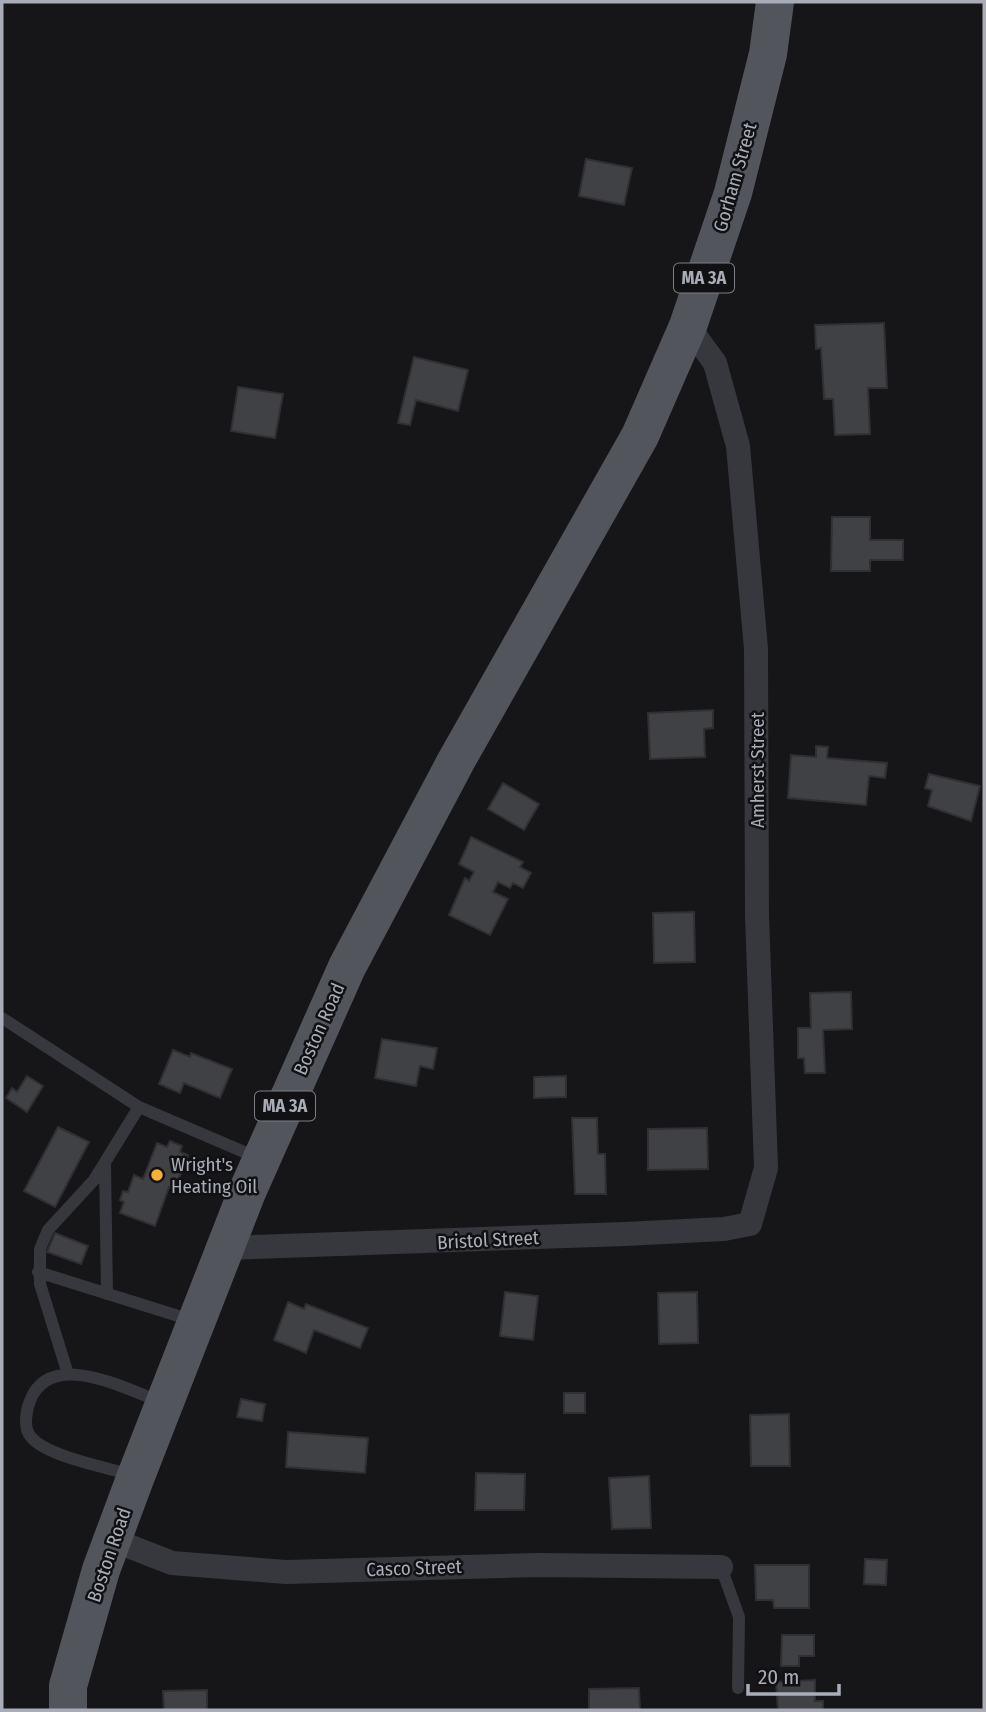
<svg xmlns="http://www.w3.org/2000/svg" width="986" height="1712" font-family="'Fira Sans Condensed',sans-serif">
<rect width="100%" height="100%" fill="#161618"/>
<path fill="#404145" stroke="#303034" stroke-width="2" d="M586,159l46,9 -8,37 -45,-9z
M884,323l3,65h-19l2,46 -35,1 -2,-36h-9l-3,-51 -5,1 -1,-24z
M414,357l54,13 -10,41 -42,-11 -6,25 -12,-2z
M238,387l45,7 -8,44 -44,-7z
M832,517h38v23h33v20h-33v11h-39z
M713,710v18l-9,1 1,28 -55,2 -2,-46z
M816,746l12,1 -1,11 60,5 -2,15 -16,-2 -3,29 -78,-7 3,-43 25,2z
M929,774l51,12 -9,35 -43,-15 4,-16 -7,-2z
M503,783l36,21 -15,26 -36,-21z
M471,837l52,25 -3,5 11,6 -8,15 -10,-5 -3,5 -12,-6 -5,10 15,7 -18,36 -41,-20 16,-37 4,3 5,-9 -15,-8z
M694,912l1,50 -41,1 -1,-50z
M851,992l1,37 -29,1 2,43h-20l-1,-15h-6v-30h13l-1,-35z
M382,1039l55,9 -4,21 -13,-3 -4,20 -41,-8z
M173,1050l17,7 1,-4 41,16 -12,29 -36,-15 -4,10 -21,-9z
M27,1076l16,10 -16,26 -21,-14 6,-10 5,4z
M566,1076v21l-32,1v-21z
M572,1118h25l1,36h7l1,40h-31z
M58,1127l31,15 -34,65 -31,-16z
M707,1128l1,41 -60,1v-41z
M170,1141l12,5 -2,6 8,3 -13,34 -6,-2 -14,39 -35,-13 4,-11 -4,-2 3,-9 5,1 6,-17 9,4 14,-36 10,4z
M55,1233l33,13 -7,18 -34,-12z
M505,1292l33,4 -5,44 -33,-4z
M697,1292l1,51 -39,1 -1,-51z
M288,1302l16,7 2,-5 62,24 -8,20 -46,-18 -8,23 -32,-13z
M564,1393h21v20h-21z
M241,1399l24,5 -3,17 -25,-4z
M789,1414l1,52h-39l-1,-51z
M288,1432l80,6 -3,35 -79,-6z
M476,1473l49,1 -1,36h-49z
M649,1476l2,52 -39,1 -3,-51z
M865,1559l22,1 -1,25 -22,-1z
M755,1565h54v43h-35l-1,-8h-17z
M782,1635h32v21h-15v10h-18z
M815,1680v21h8v9h-45l-2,-28z
M639,1688l1,22h-51v-21z
M207,1690v20h-43l-1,-19z"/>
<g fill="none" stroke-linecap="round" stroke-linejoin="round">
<path stroke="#37383d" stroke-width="12" d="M2,1018l137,89
M105,1163l2,131
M38,1272l153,48
M68,1374l-28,-90v-35l8,-19 46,-50 45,-73 119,51
M132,1475c-24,-7 -86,-19 -101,-38 -8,-9 -5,-26 -1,-36 20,-53 96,-12 131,1
M721,1567l18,50 -1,71"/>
<path stroke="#37383d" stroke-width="24" d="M225,1248l400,-14 99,-5 26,-5 16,-56 -9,-253 -1,-266 -18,-203 -23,-83 -27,-37
M113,1540l59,23 114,9 253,-7 182,2"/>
<path stroke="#53555c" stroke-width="38" d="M68,1710v-24l33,-116 35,-94 111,-284 100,-225 109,-206 184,-325 48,-110 45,-133 35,-139 7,-52"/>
</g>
<circle fill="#f2b134" stroke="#111113" stroke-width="2.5" cx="157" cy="1175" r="7"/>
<g text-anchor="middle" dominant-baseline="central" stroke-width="5" stroke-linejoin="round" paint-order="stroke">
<g fill="#111113" stroke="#7b7e86" stroke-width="2">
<rect x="674" y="263.5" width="60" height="29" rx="5"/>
<rect x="255" y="1091.5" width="60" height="29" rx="5"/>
</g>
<g font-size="18" font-weight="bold" fill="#a8adb8">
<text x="704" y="278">MA 3A</text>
<text x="285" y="1106">MA 3A</text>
</g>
<g font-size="19" fill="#a8adb8" stroke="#111113">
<text transform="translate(735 177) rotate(-74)">Gorham Street</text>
<text transform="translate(757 770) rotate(-90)">Amherst Street</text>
<text transform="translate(319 1029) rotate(-66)">Boston Road</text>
<text transform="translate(488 1240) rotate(-3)">Bristol Street</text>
<text transform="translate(109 1555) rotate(-71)">Boston Road</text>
<text transform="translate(414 1568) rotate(-2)">Casco Street</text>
</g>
<g font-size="19" fill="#a8adb8" stroke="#111113" text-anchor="start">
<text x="171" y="1164">Wright's<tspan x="171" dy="22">Heating Oil</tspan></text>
</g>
</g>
<rect width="986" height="1712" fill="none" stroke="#a8adb8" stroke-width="7"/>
<path d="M748 1684v10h91v-10" fill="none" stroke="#a8adb8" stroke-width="3.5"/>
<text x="758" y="1684" font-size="21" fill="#a8adb8" stroke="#111113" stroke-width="5" paint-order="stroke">20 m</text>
</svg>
